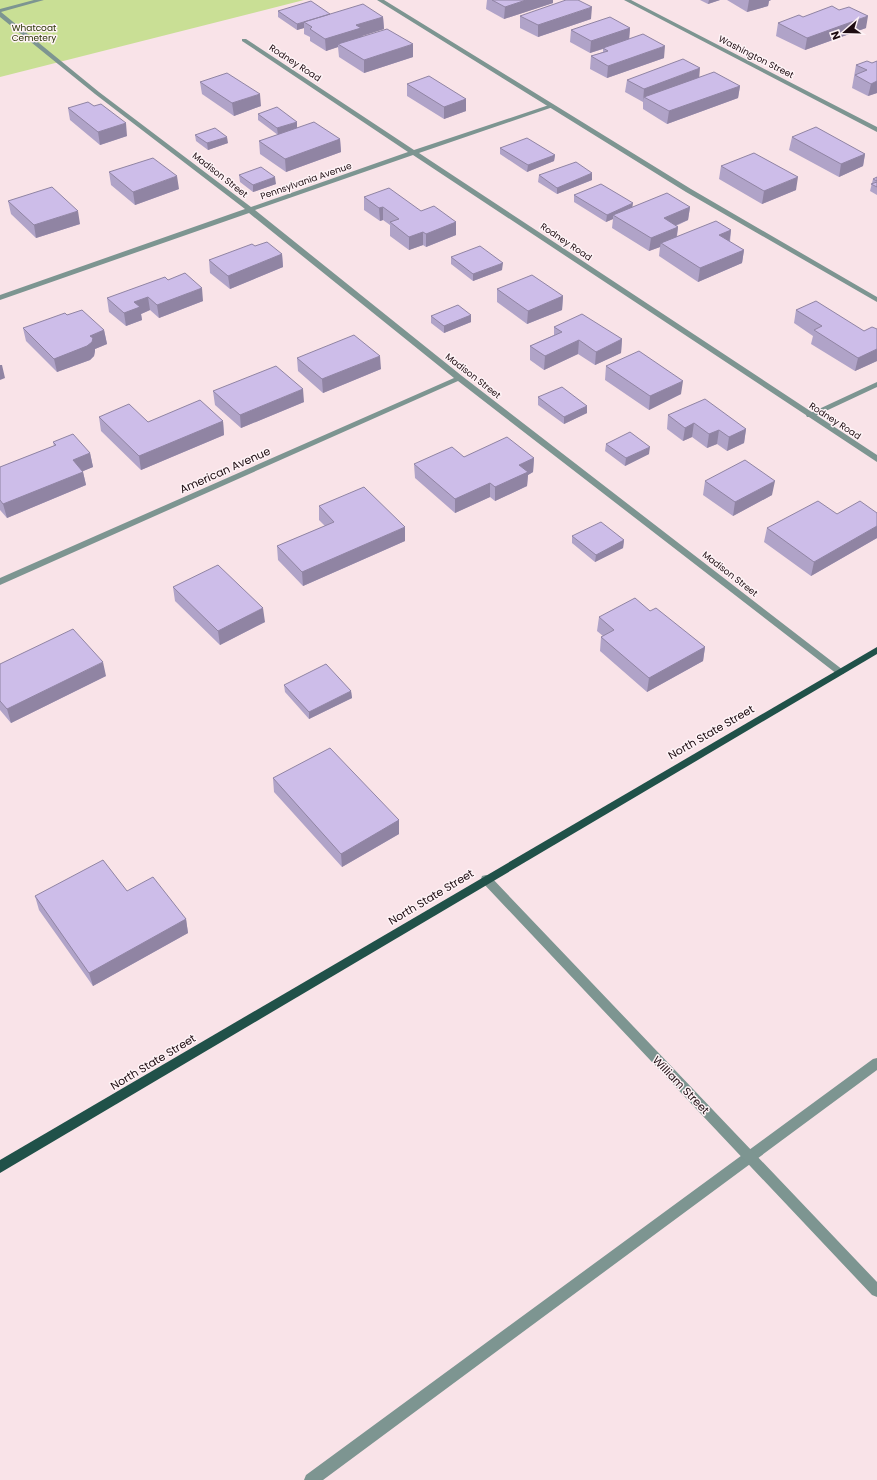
<svg xmlns="http://www.w3.org/2000/svg" width="877" height="1480" font-family="Poppins,sans-serif">
<rect width="100%" height="100%" fill="#f9e3e8"/>
<path fill="#c9df95" d="M0,0h304l-304,77z"/>
<g fill="none" stroke-linecap="round" stroke-linejoin="round">
<path fill="#7d9591" fill-rule="evenodd" d="M34,0h10l-43,12 98,80v2h-4l-95,-77v-8z
M377,0h7l307,189 186,108v5l-191,-110z
M877,382v5l-64,30h-6l-1,-2z
M877,1058v12l-554,410h-19l2,-5 567,-416z"/>
<path fill="#7d9591" fill-rule="evenodd" d="M624,0h7l246,127v5z
M242,39h4l168,111 135,-45h4v2l-134,46 458,302v7l-464,-307 -158,55 207,166 381,294 2,2 -2,2h-6l-379,-293 -458,204v-7l454,-200 -205,-165 -249,87v-5l245,-86 -150,-115v-2h4l152,115 157,-55 -166,-111z
M486,875l4,1 387,406v15l-5,-2 -390,-413 -1,-3 1,-3z"/>
<path fill="#205149" fill-rule="evenodd" d="M877,647v7l-877,519v-13z"/>
</g>
<path fill="#b0a3c8" d="M487,0h66v3l-49,16 -18,-10z
M700,0h20l-12,4z
M727,0h44l-2,1 -1,5 -21,6z
M278,11l105,6 1,12 -22,7v1l51,20 -49,16 -25,-16 -1,-10 -12,4 -16,-10v-4l-6,-3v-6l-7,2 -19,-13z
M520,16l71,3 -53,18 -18,-9z
M803,17l63,11 -61,22 -29,-14 2,-13z
M630,28l-1,11 35,19 -57,20 -17,-9 1,-13 12,-4v-3l-13,4 -20,-11 1,-12z
M877,61v32l-9,3 -16,-8 4,-23 16,-2z
M699,77l41,9 -2,12 -71,26 -24,-15v-8v1l-18,-10 2,-12z
M200,82l61,24 -27,10 -32,-22z
M407,84l59,15v12l-22,8 -37,-23z
M94,106l33,30 -27,9 -30,-25 -2,-12z
M258,114l39,14 43,11 1,13 -55,20 -26,-18 -1,-13 19,-6 -20,-15z
M195,135l33,8 -20,7 -12,-9z
M792,137l73,17 -2,12 -24,11 -50,-27z
M500,148l55,7 -1,6 -27,11 -27,-18z
M721,166l75,24 -34,14 -43,-25z
M109,172l70,17 -44,16 -24,-20z
M239,175l37,9 -23,8 -13,-10z
M539,175l53,5 -35,14 -19,-12z
M877,177v18l-7,-4 3,-12z
M574,195l59,12h57l-2,13 -12,6 2,1 -1,10 54,-7 -1,12 14,8 -2,13 -44,19 -39,-26 1,-9 -11,4 -37,-23 1,-9 -7,3 -32,-20z
M364,197l57,14 35,11v13l-30,12 -3,-2 -14,5 -19,-14v-11l-7,-5 -3,1 -16,-11z
M8,201l72,23 -44,14 -25,-24z
M255,246l27,8 1,13 -53,22 -20,-16 -1,-13z
M451,257l51,13 -29,11 -22,-17z
M168,280l35,21 -44,17 -9,-8 -9,4 1,6 -16,6 -17,-14 -2,-14z
M497,289l66,7 -1,14 -35,14 -30,-22z
M796,310l68,21 13,-2v32l-22,10 -44,-27 2,-8 -19,-13z
M67,315l37,15 3,14 -12,5v2l-1,5 -4,4 -33,12 -31,-31 -3,-13z
M471,315v7l-27,11 -13,-10v-7z
M554,327l68,12 -1,14 -26,12 -17,-11 -34,16 -14,-10v-14l24,-11z
M297,358l84,11 -58,24 -25,-22z
M606,366l75,28 -32,16 -44,-30z
M213,391l91,11 -63,26 -26,-23z
M538,397l49,9v7l-23,11 -26,-19z
M668,415l78,14 -2,14 -17,8 -10,-7 -10,4 -15,-11 -9,4 -16,-12z
M99,417l49,5 75,-1 1,14 -83,35 -40,-39z
M53,442l37,11 3,14 -10,4v1l3,13 -79,33 -7,-8v-43l54,-21z
M606,444l43,10 -24,12 -20,-15z
M464,457l70,1 -1,14 -5,3 -1,11 -32,15 -5,-4 -35,16 -40,-35 -1,-14z
M705,481l67,14 -39,21 -30,-21z
M319,506l86,35 -102,45 -25,-26 -1,-14 48,-20 -6,-6z
M877,513v25l-66,38 -47,-34 3,-14 70,-14z
M572,536l52,4 -1,8 -28,14 -23,-19z
M173,587l92,35 -45,23 -45,-44z
M650,611l55,36 -2,14 -56,31 -47,-41 1,-14 2,-1 -6,-5 2,-14z
M0,664l106,12 -95,47 -11,-13z
M284,685l67,6 1,7 -43,21 -24,-27z
M273,778l126,42v14l-57,33 -68,-75z
M127,891l59,28 2,14 -95,53 -54,-76 -4,-14z"/>
<path fill="#9084a3" d="M526,0h27v3l-49,16 1,-12z
M709,0h11l-12,4z
M749,0h22l-2,1 -1,5 -21,6z
M592,7l-1,12 -53,18v-12z
M868,16l-2,12 -61,22 2,-12z
M383,17l1,12 -22,7v4l-24,4v3l-12,4 -1,-12 31,-14z
M304,22v6l-7,2v-6z
M630,28l-1,12 -39,13 1,-12z
M413,44v13l-49,16v-13z
M665,46l-1,12 -57,20 1,-12z
M700,68l-1,12 -55,17 -1,4v1l1,-13z
M877,81v12l-9,3 3,-12z
M740,86l-2,12 -71,26 2,-13z
M260,94l1,12 -27,10 -2,-13z
M466,99v12l-22,8v-12z
M297,122v6l-19,7 -1,-7z
M126,123l1,13 -27,9 -2,-13z
M227,137l1,6 -20,7 -1,-7z
M340,139l1,13 -55,20 -1,-13z
M865,154l-2,12 -24,11 2,-13z
M555,155l-1,6 -27,11 1,-7z
M592,173v7l-35,14v-6z
M177,176l2,13 -44,16 -2,-13z
M275,177l1,7 -23,8v-7z
M798,177l-2,13 -34,14 2,-13z
M633,203l-1,7 -19,5v4l-7,3 1,-7z
M383,207v13l-3,1 -1,-13z
M690,207l-2,13 -26,11 2,-13z
M78,211l2,13 -44,14 -2,-13z
M456,222v13l-30,12v-13z
M678,227l-2,13 -15,3 -1,4 -11,4 2,-13z
M731,230l-2,14 -10,-9z
M423,232v13l-14,5v-13z
M744,250l-2,13 -44,19 2,-14z
M282,254l1,13 -53,22 -2,-13z
M503,263l-1,7 -29,11v-7z
M202,288l1,13 -44,17 -2,-13z
M563,296l-1,14 -35,14 1,-13z
M148,297l2,13 -9,4 1,6 -16,6 -2,-13 10,-11z
M471,315v7l-27,11v-7z
M104,330l3,14 -12,5v2l-1,5 -4,4 -33,12 -3,-13 36,-23z
M622,339l-1,14 -26,12 1,-13z
M579,340l-1,14 -34,16 1,-14z
M877,349v12l-22,10 3,-13z
M380,356l1,13 -58,24 -1,-14z
M0,365h2l3,13 -5,2z
M683,381l-2,13 -32,16 1,-14z
M303,389l1,13 -63,26 -1,-13z
M587,406v7l-23,11v-7z
M223,421l1,14 -83,35 -2,-14z
M694,423l-2,14 -9,4 2,-13z
M746,429l-2,14 -17,8 2,-14z
M719,430l-2,14 -10,4 2,-14z
M650,447l-1,7 -24,12 1,-8z
M90,453l3,14 -17,7 -3,-14z
M534,458l-1,14 -5,3 -1,11 -32,15v-14l24,-22z
M83,472l3,13 -79,33 -4,-14z
M775,481l-3,14 -39,21 2,-14z
M490,483v14l-35,16v-14z
M877,526v12l-66,38 3,-14z
M405,527v14l-102,45 -1,-14z
M624,540l-1,8 -28,14 1,-7z
M263,608l2,14 -45,23 -2,-14z
M705,647l-2,14 -56,31 2,-14z
M103,662l3,14 -95,47 -4,-14z
M351,691l1,7 -43,21v-7z
M399,820v14l-57,33 -1,-13z
M186,919l2,14 -95,53 -4,-13z"/>
<path fill="#cdbde9" stroke="#9084a3" d="M492,0h34l-21,7z
M566,0h12l14,7 -54,18 -18,-9z
M311,1l19,13 -33,10 -19,-13z
M363,4l20,13 -27,8 5,3 -36,11 -15,-10 2,-2 -8,-5z
M832,6l7,4 10,-3 19,9 -61,22 -29,-15 21,-8 4,2z
M610,17l20,11 -39,13 -20,-11z
M387,29l26,15 -49,16 -26,-16z
M643,34l22,12 -57,20 -17,-10 17,-5 -5,-3z
M683,59l17,9 -56,21 -17,-9z
M867,61l5,2 5,-2v20l-6,3 -16,-9 12,-5 -11,-5z
M714,72l26,14 -71,25 -25,-14z
M227,73l33,21 -28,9 -32,-21z
M429,76l37,23 -22,8 -37,-23z
M88,102l6,4 7,-2 25,19 -28,9 -30,-24z
M277,107l20,15 -20,6 -19,-14z
M314,122l26,17 -55,20 -26,-18z
M816,127l49,27 -24,10 -49,-27z
M215,128l12,9 -20,6 -12,-8z
M527,138l28,17 -27,10 -28,-17z
M754,153l44,24 -34,14 -43,-25z
M153,158l24,18 -44,16 -24,-20z
M576,162l16,11 -35,15 -18,-13z
M261,167l14,10 -22,8 -14,-10z
M877,177v4l-4,-2z
M877,182v5l-6,-3z
M601,184l32,19 -26,12 -33,-20z
M52,187l26,24 -44,14 -26,-24z
M389,188l32,23 13,-5 22,16 -30,12 -3,-2 -14,5 -19,-15 9,-3 -16,-12 -4,1 -15,-11z
M667,193l23,14 -26,11 14,9 -27,11 -38,-23z
M716,221l15,9 -12,5 25,15 -44,18 -39,-25z
M267,242l15,12 -54,22 -19,-16 43,-16 3,2z
M480,246l23,17 -30,11 -22,-17z
M185,273l17,15 -45,17 -9,-8 -14,5 6,5 -16,6 -17,-15 58,-21 3,3z
M532,275l31,21 -35,15 -31,-22z
M816,301l48,30 8,-4 5,2v20l-19,9 -44,-28 8,-4 -26,-16z
M458,305l13,10 -27,11 -13,-10z
M82,310l22,20 -14,6 3,2 -1,4 -5,4 -33,13 -31,-31 42,-15 2,2z
M582,314l40,25 -26,13 -17,-12 -34,16 -15,-10 32,-14 -8,-5z
M354,335l26,21 -58,23 -25,-21z
M639,351l44,30 -33,15 -44,-30z
M276,366l27,23 -63,26 -27,-24z
M562,387l25,19 -23,11 -26,-20z
M705,399l41,30 -17,8 -10,-7 -10,4 -15,-11 -9,5 -17,-13z
M200,400l23,21 -84,35 -40,-39 30,-13 19,18z
M630,432l20,15 -24,11 -20,-14z
M73,434l17,19 -17,7 10,12 -80,32 -3,-4v-33l56,-22 -3,-3z
M507,437l27,21 -15,7 9,7 -33,15 -5,-4 -35,16 -41,-35 38,-17 12,10z
M745,460l30,21 -40,21 -30,-21z
M364,487l41,40 -103,45 -25,-26 57,-24 -15,-16z
M818,501l19,13 23,-13 17,12v13l-63,36 -47,-34z
M601,522l23,18 -28,15 -24,-19z
M218,565l45,43 -45,23 -45,-44z
M635,598l15,13 6,-3 49,39 -56,31 -48,-41 13,-7 -15,-13z
M73,629l30,33 -96,47 -7,-8v-37z
M326,664l25,27 -42,21 -25,-27z
M330,748l69,72 -58,34 -68,-76z
M103,860l24,31 26,-14 33,42 -97,54 -54,-77z"/>
<g text-anchor="middle" dominant-baseline="central" stroke-width="3" stroke-linejoin="round" paint-order="stroke">
<g font-size="9" fill="#2a3506" stroke="#fef3f6">
<text x="34" y="28">Whatcoat<tspan x="34" dy="10">Cemetery</tspan></text>
</g>
<g font-size="9" fill="#1d0c11" stroke="#fef3f6">
<text transform="translate(756 57) rotate(27)">Washington Street</text>
<text transform="translate(295 63) rotate(33)">Rodney Road</text>
<text transform="translate(220 175) rotate(38)">Madison Street</text>
<text transform="translate(306 181) rotate(-19)">Pennsylvania Avenue</text>
<text transform="translate(566 242) rotate(34)">Rodney Road</text>
<text transform="translate(473 376) rotate(38)">Madison Street</text>
<text transform="translate(835 421) rotate(33)">Rodney Road</text>
<text transform="translate(730 574) rotate(38)">Madison Street</text>
</g>
<g font-size="11" fill="#1d0c11" stroke="#fef3f6">
<text transform="translate(225 470) rotate(-24)">American Avenue</text>
<text transform="translate(711 732) rotate(-30)">North State Street</text>
<text transform="translate(431 897) rotate(-31)">North State Street</text>
<text transform="translate(153 1062) rotate(-31)">North State Street</text>
<text transform="translate(681 1085) rotate(46)">William Street</text>
</g>
</g>
<g transform="translate(845 32) rotate(250)" stroke="#fef3f6" stroke-width="3" paint-order="stroke">
<path d="M0-3L7 15L0 10L-7 15Z" fill="#1d0c11"/>
<text y="-6" font-size="11" font-weight="bold" text-anchor="middle" fill="#1d0c11">N</text>
</g>
</svg>
